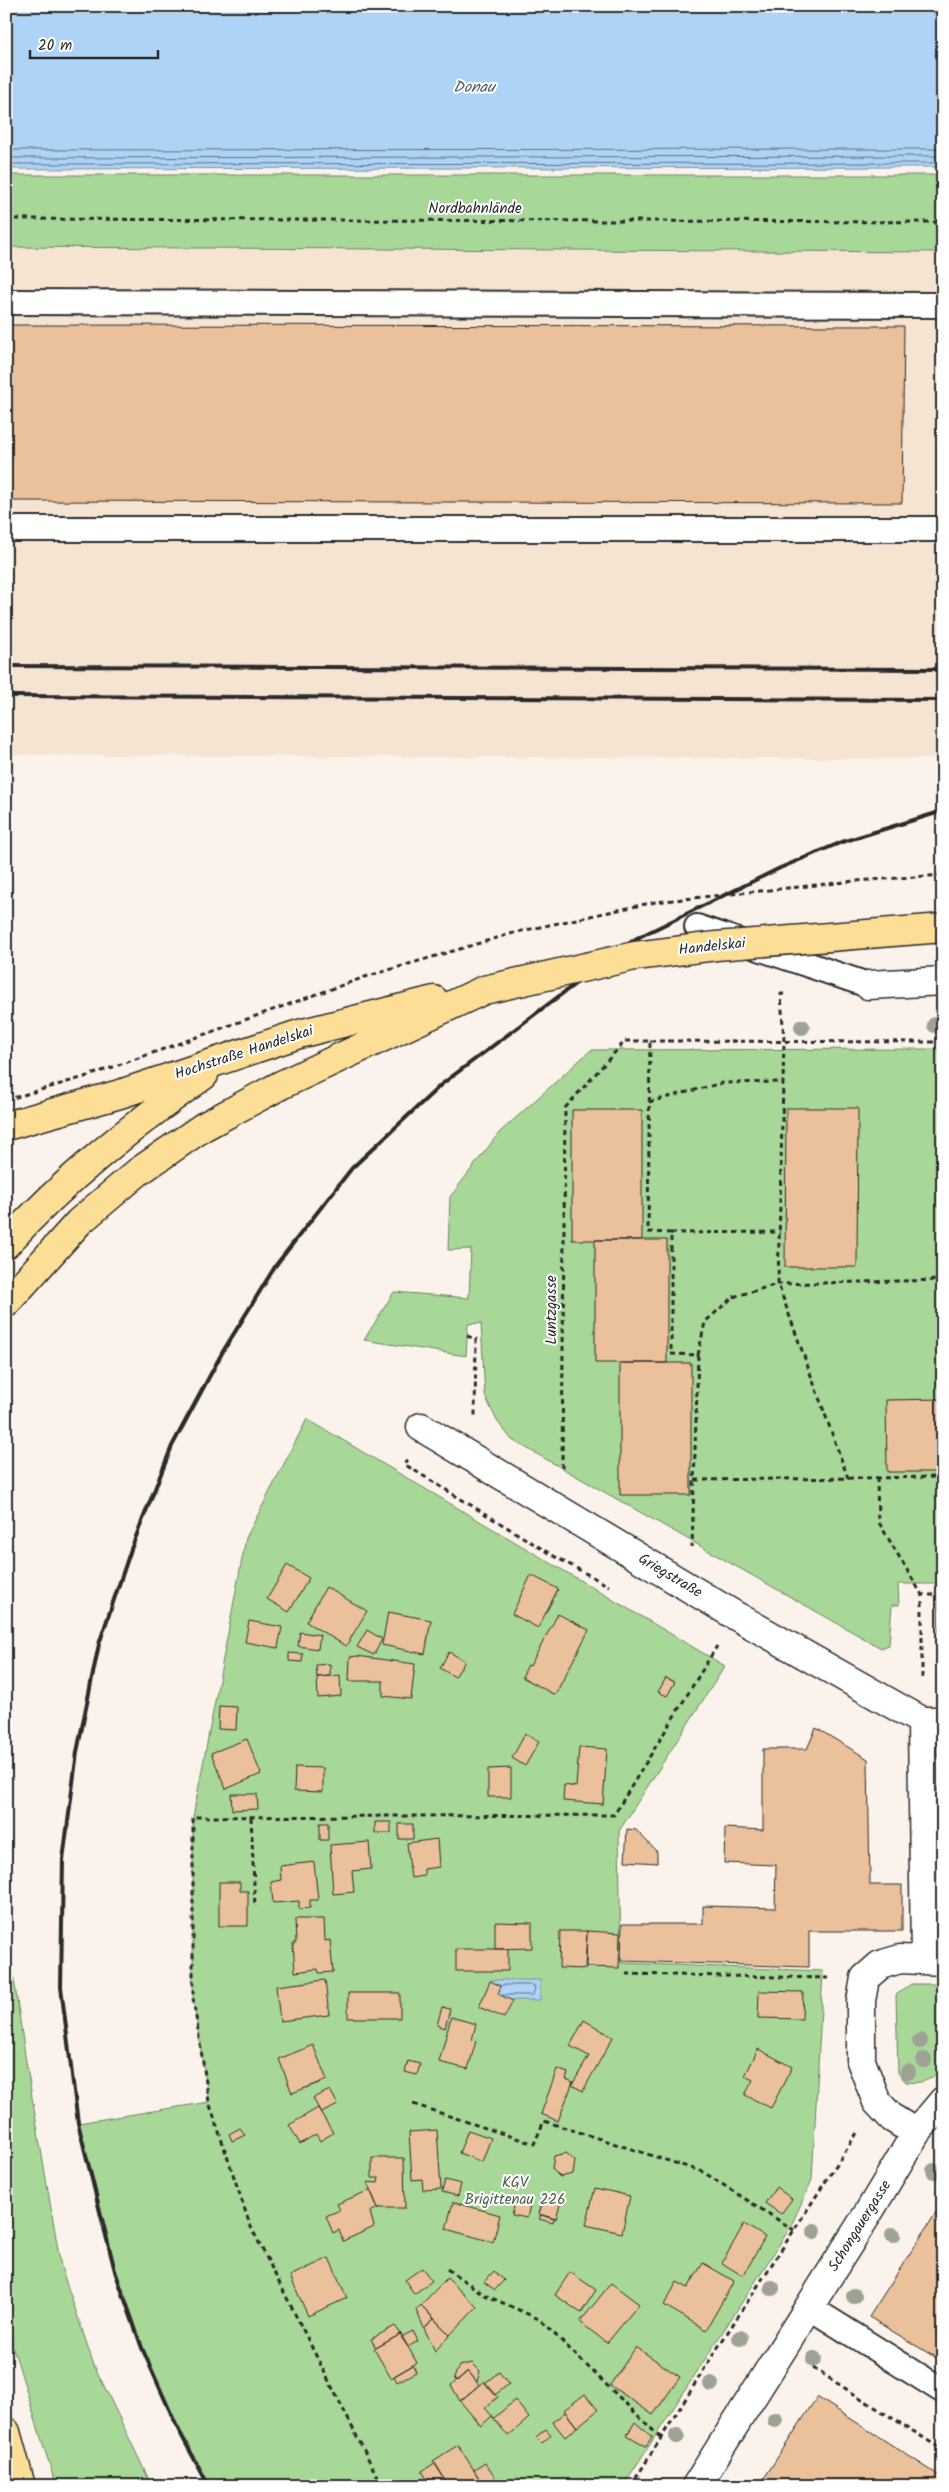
<svg xmlns="http://www.w3.org/2000/svg" width="949" height="2492" font-family="Kalam,sans-serif">
<rect width="100%" height="100%" fill="#fbf3eb"/>
<filter id="ink" filterUnits="userSpaceOnUse"><feTurbulence type="fractalNoise" baseFrequency=".02" numOctaves="2"/><feDisplacementMap in="SourceGraphic" scale="10" xChannelSelector="R" yChannelSelector="G"/><feConvolveMatrix kernelMatrix="1 2 1 2 8 2 1 2 1" color-interpolation-filters="sRGB"/></filter>
<g filter="url(#ink)">
<path fill="#f6e4d3" d="M6,247l937,5v507l-937,-4z"/>
<path fill="#a8d898" stroke="#6a8262" d="M6,175h937v77l-937,-5z
M943,1049v535h-45l1,21h-7l-3,40 -8,3 -369,-208 -15,-19 -12,-25 -4,-73 -13,1 -2,32 -102,-16 30,-48 75,6 2,-49 -23,1 2,-53 49,-64 92,-83z
M307,1419l418,247 -106,165 2,132 202,8 -11,209 -22,48 -167,258h-414c-38,-69 -72,-140 -95,-215 -14,-49 -25,-98 -36,-148l131,-21 -16,-104v-181l53,-279z
M6,1924l20,138 35,205 33,98 58,121h-96l-46,-148 -4,-18z
M911,1984h32v82c-12,14 -18,18 -37,16l-8,-9 -2,-78z"/>
<path fill="#add4f7" stroke="#7990a5" d="M6,6h937v161l-937,2z
M491,1980h49v20h-49z"/>
<g fill="none" stroke-linecap="round" stroke-linejoin="round">
<path stroke="#5f6f7d" stroke-width="1" d="M6,150l937,-1
M6,158l937,-2
M6,164l937,-1
M502,1985h30l3,2 -2,8h-30"/>
</g>
<path fill="#eac19a" stroke="#2b2b2b" d="M6,325l898,1 -2,177 -896,-2z
M786,1108h72l-1,159h-72z
M572,1110h70v130h-70z
M595,1240h72v123h-72z
M620,1363h71v132h-71z
M943,1399v73h-56l-1,-72z
M287,1565l22,13 -20,34 -22,-13z
M531,1575l27,14 -20,39 -26,-14z
M326,1587l41,24 -21,35 -40,-24z
M938,1602h5v70h-4z
M388,1612l43,8 -6,34 -43,-9z
M558,1614l31,16 -34,65 -33,-18 6,-12 2,1z
M249,1621l33,6 -4,21 -33,-6z
M367,1630l15,9 -8,16 -17,-8z
M300,1632l20,3 -2,14 -20,-3z
M449,1652l16,9 -10,16 -15,-9z
M289,1653l14,1 -1,8 -13,-1z
M357,1656l58,8 -4,35 -28,-3v-15h-34l1,-24z
M330,1664v12l-13,1 -1,-12z
M340,1675l1,21 -23,2 -1,-21z
M666,1678l9,4 -8,14 -9,-4z
M219,1706l18,1 -1,23 -18,-1z
M816,1728l52,31 2,126h32v46h-93v36l-188,-6 1,-37h81v-18l72,2 1,-43 -52,-2 1,-35 38,2v-81h44z
M525,1734l14,8 -14,24 -13,-8z
M247,1739l14,35 -35,15 -15,-36z
M579,1747l28,2 -4,55 -40,-3 1,-16 12,2z
M295,1767l28,1v24l-29,-1z
M511,1768v29h-23v-28z
M231,1794h26l1,15 -26,1z
M375,1822h16v11h-16z
M320,1823h8v17h-8z
M399,1824h14v15h-14z
M627,1829l9,1 21,22v11l-32,-2z
M437,1839l2,28 -15,2v7l-13,2 -4,-35z
M369,1842l2,27 -19,2 2,21 -21,2 -3,-49z
M314,1862l4,38h-8v8l-11,1v-8l-26,2 -2,-21 10,-2 -1,-14z
M219,1882h21v9h8v35h-29z
M295,1919h29l1,22 5,-1 3,32 -14,1 -1,-4 -23,3 -2,-29h3z
M495,1922l37,1v25l-37,1z
M560,1931h27l-1,38 -27,-1z
M587,1931l33,2 -1,35 -34,-1z
M456,1949h52v22h-52z
M325,1980l4,35 -49,6 -4,-35z
M490,1981l11,5 -3,8 15,7 -9,17 -25,-11z
M759,1991l44,1 -1,27 -44,-1z
M348,1993h52v25h-52z
M442,2007l8,2 -5,19 -8,-3z
M451,2017l25,7 -4,16 4,1 -8,28 -29,-7z
M584,2020l29,17 -30,54 -11,-6 17,-29 -19,-10z
M313,2045l14,35 -35,13 -13,-34z
M758,2049l34,18 -21,41 -26,-13 8,-15 -8,-4z
M408,2061l12,3 -3,11 -12,-3z
M557,2069l11,4 -2,6 7,3 -15,39 -17,-7z
M330,2090l8,15 -17,8 -8,-15z
M318,2108l15,25 -13,8 -4,-7 -16,10 -11,-19z
M240,2128l5,7 -13,6 -3,-7z
M437,2130l4,59 -18,1 -1,-11 -10,1 -3,-48z
M468,2130l23,8 -9,24 -23,-9z
M566,2153l9,8 -2,13 -13,3 -8,-8 2,-13z
M372,2158h32l1,50h-27l-11,-26 11,1 1,-5h-7z
M445,2180l16,4 -3,12 -16,-4z
M776,2187l16,12 -11,15 -16,-11z
M595,2188l35,8 -8,37 -36,-8z
M370,2190l8,18 -8,4 4,15 -31,14 -4,-11 -6,3 -7,-17 14,-6 -3,-6z
M544,2197l17,4 -5,18 -17,-5z
M521,2199l10,2 -4,17 -15,-3 3,-13 5,1z
M453,2202l47,13 -7,27 -47,-13z
M943,2202v160l-74,-45z
M541,2215l13,4 -1,4 -14,-4z
M744,2224l21,13 -22,39 -21,-13z
M329,2258l18,40 -39,18 -18,-40z
M703,2263l31,18 -28,49 -42,-25 13,-23 11,6z
M422,2268l10,13 -18,13 -9,-14z
M494,2271l10,9 -9,10 -11,-8z
M570,2272l26,18 -15,23 -26,-18z
M447,2278l30,29 -27,28 -29,-30z
M611,2283l28,21 -32,39 -27,-21z
M421,2305l13,14 -10,9 -8,-18z
M434,2319l16,16 -15,16 -11,-23z
M395,2326l6,8 -25,14 -5,-9z
M413,2331l5,10 -10,6 -7,-10z
M401,2334l16,29 -26,15 -17,-29z
M636,2347l44,30 -27,38 -43,-30z
M472,2363l8,8 -3,11 -9,-11 -11,10 -3,-3 5,-12z
M413,2365l3,7 -19,10 -3,-6z
M468,2371l11,14 -19,16 -9,-16z
M499,2372l10,12 -14,11 -10,-12z
M484,2381l14,16 -13,11 9,10 21,-18 14,18 -21,18 -16,-20 -11,10 -21,-25z
M585,2394l13,16 -21,17 -13,-17z
M817,2397l126,81v8h-184z
M565,2412l12,15 -12,10 -12,-15z
M635,2422l17,15 -6,9 -19,-11z
M546,2429l5,6 -9,8 -6,-6z
M458,2445l21,33 -12,8h-18l-16,-25z
M435,2463l14,23h-18l-9,-15z
M485,2463l11,16 -13,7 -9,-16z"/>
<g fill="none" stroke-linecap="round" stroke-linejoin="round">
<defs>
<path id="lane" d="M6,302l937,3
M6,529h937
M697,927l171,58
M809,2307l134,84"/>
<path id="street" d="M868,985l75,-4
M421,1427l315,189 186,105h21
M922,1721l3,239
M916,2133l-24,-15 -15,-16 -16,-41v-60l4,-23 15,-13 20,-6 43,2
M696,2486l171,-271 49,-82 27,-32"/>
<path id="highway" d="M6,1126l114,-32 179,-60 135,-34
M6,1244c59,-65 126,-118 198,-169
M6,1303l73,-81 59,-50 65,-45 78,-42 203,-95
M6,2432l15,54"/>
</defs>
<use href="#lane" stroke="#2b2b2b" stroke-width="28"/>
<use href="#street" stroke="#2b2b2b" stroke-width="31"/>
<use href="#highway" stroke="#2b2b2b" stroke-width="31"/>
<path stroke="#2b2b2b" stroke-width="3" stroke-dasharray="5 4" stroke-linecap="butt" d="M6,219l937,3
M784,994h-3l3,47 -6,243 70,194
M650,1041l293,1
M649,1102l73,-19 61,-1
M671,1233l109,-1
M467,1336l9,3 -1,77
M698,1355l7,-33 28,-25 45,-13 165,-4
M408,1460l-4,4 148,91 57,31
M562,1468l3,-360 60,-67h25l-2,191 23,1v121l27,1 -6,192
M877,1478l1,43 44,74
M695,1480l248,-3
M922,1678v-83h21
M251,1817l4,90
M626,1974l202,4
M413,2104l121,40 10,-23 159,51 91,58
M447,2269l38,26 54,24 122,119
M813,2368l130,82
M382,2486l-132,-261 -41,-123 -16,-104v-181l421,-2 103,-169
M631,2486l82,-131 144,-222"/>
<use href="#lane" stroke="#fff" stroke-width="24"/>
<use href="#street" stroke="#fff" stroke-width="28"/>
<use href="#highway" stroke="#fdde96" stroke-width="28"/>
<path stroke="#2b2b2b" stroke-width="4" d="M6,666l937,3
M6,696l937,4
M209,2486l-32,-59 -35,-79 -27,-77 -37,-148 -17,-136 2,-127 14,-108 22,-108 32,-95 41,-103 50,-93 54,-88 76,-97 90,-84 193,-145 145,-71 62,-26 101,-31"/>
<defs>
<path id="highway-bridge" d="M484,990l151,-34 81,-10 227,-18"/>
</defs>
<use href="#highway-bridge" stroke="#2b2b2b" stroke-width="31" stroke-linecap="butt"/>
<path stroke="#2b2b2b" stroke-width="3" stroke-dasharray="5 4" stroke-linecap="butt" d="M6,1100l82,-24 277,-99 152,-45 138,-30 200,-21 88,-6"/>
<use href="#highway-bridge" stroke="#fdde96" stroke-width="28"/>
</g>
<g fill="#9da294">
<circle cx="935" cy="1025" r="8"/>
<circle cx="802" cy="1027" r="8"/>
<circle cx="920" cy="2041" r="8"/>
<circle cx="924" cy="2060" r="8"/>
<circle cx="908" cy="2072" r="8"/>
<circle cx="934" cy="2171" r="8"/>
<circle cx="814" cy="2231" r="8"/>
<circle cx="893" cy="2235" r="8"/>
<circle cx="772" cy="2288" r="8"/>
<circle cx="854" cy="2296" r="8"/>
<circle cx="740" cy="2338" r="8"/>
<circle cx="814" cy="2359" r="8"/>
<circle cx="711" cy="2384" r="8"/>
<circle cx="775" cy="2420" r="8"/>
<circle cx="677" cy="2436" r="8"/>
</g>
</g>
<g text-anchor="middle" dominant-baseline="central" stroke-width="4" stroke-linejoin="round" paint-order="stroke">
<g font-size="15" fill="#2b2b2b" stroke="#fff">
<text x="475" y="209">Nordbahnlände</text>
<text transform="translate(712 947) rotate(-6)">Handelskai</text>
<text transform="translate(244 1053) rotate(-18)">Hochstraße Handelskai</text>
<text transform="translate(552 1310) rotate(-90)">Luntzgasse</text>
<text transform="translate(670 1576) rotate(31)">Griegstraße</text>
<text transform="translate(860 2226) rotate(-58)">Schongauergasse</text>
</g>
<g font-size="15" fill="#505f4c" stroke="#fff">
<text x="515" y="2183">KGV<tspan x="515" dy="17">Brigittenau 226</tspan></text>
</g>
<g font-size="16" font-style="italic" fill="#525e68" stroke="#fff">
<text x="474" y="87">Donau</text>
</g>
</g>
<rect width="949" height="2492" fill="none" stroke="#fff" stroke-width="25"/>
<rect x="12" y="12" width="924" height="2467" fill="none" stroke="#2b2b2b" stroke-width="2" filter="url(#ink)"/>
<path d="M30 50v8h128v-8" fill="none" stroke="#2b2b2b" stroke-width="2.5"/>
<text x="38" y="50" font-size="15" fill="#2b2b2b" stroke="#ffffff" stroke-width="4" paint-order="stroke">20 m</text>
</svg>
